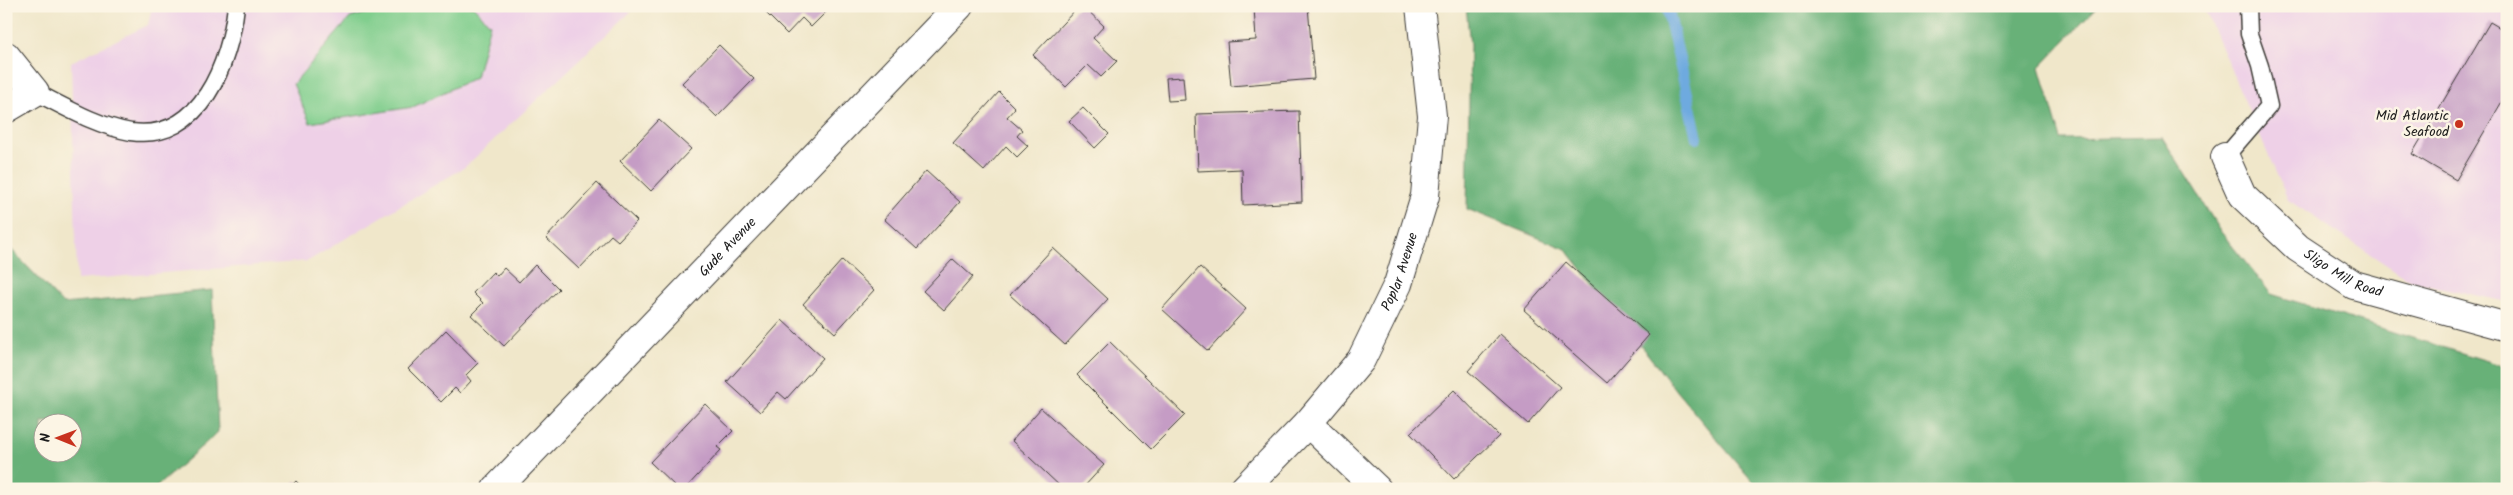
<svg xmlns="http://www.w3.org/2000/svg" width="2513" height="495" font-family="Kalam,sans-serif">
<rect width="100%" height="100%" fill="#fcf5e5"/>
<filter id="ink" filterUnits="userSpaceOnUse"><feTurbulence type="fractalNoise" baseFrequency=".02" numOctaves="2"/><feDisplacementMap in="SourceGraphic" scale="10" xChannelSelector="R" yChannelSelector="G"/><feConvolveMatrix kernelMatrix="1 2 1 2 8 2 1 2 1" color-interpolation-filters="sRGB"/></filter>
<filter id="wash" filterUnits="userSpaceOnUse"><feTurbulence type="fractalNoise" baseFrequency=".0096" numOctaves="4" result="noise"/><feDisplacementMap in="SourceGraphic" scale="20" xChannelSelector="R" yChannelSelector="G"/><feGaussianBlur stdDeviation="1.12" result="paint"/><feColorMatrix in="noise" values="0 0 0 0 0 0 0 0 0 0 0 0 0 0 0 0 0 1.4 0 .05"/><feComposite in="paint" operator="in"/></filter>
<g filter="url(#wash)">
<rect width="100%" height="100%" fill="#f0e7ca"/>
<path fill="#eed0e7" d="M152,6h485l-172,161 -157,94 -231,19 -6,-218 77,-37z
M2203,6h304v296l-96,-21 -123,-81z"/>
<path fill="#80ce8d" stroke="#4e7554" d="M390,6h83l17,18 -14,53 -63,30 -103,16 -17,-39 57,-66z"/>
<path fill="#68b178" stroke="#42664a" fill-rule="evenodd" d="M1466,6h632l-58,61 21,72 101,-2 59,95 50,62 236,73v122h-748l-82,-97 -111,-143 -99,-40 3,-164z
M6,244l57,60 149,-14 6,142 -64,57h-148zM42,422h30v30h-30z"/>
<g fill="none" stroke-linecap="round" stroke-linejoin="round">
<path stroke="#6eaadf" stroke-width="12" d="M1667,6l30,132"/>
</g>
<g id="blocks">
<path fill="#c59cc5" d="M759,6h73l-21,21 -9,-9 -15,16z
M1079,6h4l21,20 -11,12 24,23 -16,16 -13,-12 -22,22 -33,-32z
M1308,6l6,73 -83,7 -4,-44 29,-2 -2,-33z
M2490,22l17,10v61l-51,87 -44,-26z
M719,45l35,34 -37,38 -35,-34z
M1183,77l2,23 -17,1 -2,-23z
M999,92l16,16 -8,9 15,13 -5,6 11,10 -11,11 -11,-11 -22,25 -31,-28z
M1083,108l26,26 -14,14 -26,-27z
M1299,111l3,91 -59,3 -1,-36 -44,2 -2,-57z
M659,120l32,29 -40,42 -31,-30z
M926,171l34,31 -43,47 -33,-30z
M597,183l40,38 -19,20 -7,-6 -32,34 -33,-31z
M1053,248l55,51 -43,46 -55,-50z
M953,259l20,18 -29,33 -21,-19z
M842,260l32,30 -39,43 -32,-29z
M1566,262l83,73 -42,48 -83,-73z
M535,265l24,24 -55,57 -33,-31 12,-12 -10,-10 20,-21 4,4 7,-8 15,14z
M1200,267l46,42 -38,42 -46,-42z
M782,320l41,38 -37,41 -8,-7 -18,20 -33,-30z
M446,330l32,33 -12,12 5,6 -11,12 -5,-5 -14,14 -33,-33z
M1500,334l60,53 -32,37 -60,-53z
M1110,342l75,73 -34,34 -74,-74z
M1454,390l45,46 -45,43 -44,-46z
M705,404l28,27 -16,16 4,3 -36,39h-7l-28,-27z
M1041,408l63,57 -22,24h-19l-51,-48z
M296,481l8,8h-16z"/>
</g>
</g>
<g filter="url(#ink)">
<use href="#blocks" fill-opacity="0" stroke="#3c3a36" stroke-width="1"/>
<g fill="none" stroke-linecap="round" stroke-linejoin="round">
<defs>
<path id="service" d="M35,92c30,15 62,34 96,40 70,10 99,-70 105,-126
M2225,157l44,-51 -9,-40 -11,-32 -1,-28"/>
<g id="minor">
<path d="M6,56l29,36 -29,17"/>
<path id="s1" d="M2225,157l17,38 56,53 56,37 153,42"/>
<path d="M1308,423l69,66"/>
<path id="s2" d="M496,489l463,-483"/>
<path id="s3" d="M1244,489l64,-66 53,-63 37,-76 27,-88 7,-80 -12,-110"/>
</g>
</defs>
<use href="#service" stroke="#3c3a36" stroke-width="19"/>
<use href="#minor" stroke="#3c3a36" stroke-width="30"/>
<use href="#service" stroke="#fff" stroke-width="16"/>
<use href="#minor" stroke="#fff" stroke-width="28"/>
</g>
</g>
<circle fill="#c8321e" stroke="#fcf5e5" stroke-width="2" cx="2459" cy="124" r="5"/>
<g text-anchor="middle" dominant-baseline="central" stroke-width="5" stroke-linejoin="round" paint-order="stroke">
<g font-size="14" fill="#1c1c1c" stroke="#fcf5e5" text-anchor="end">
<text x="2449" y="116">Mid Atlantic<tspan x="2449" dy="16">Seafood</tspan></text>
</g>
<g font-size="14" fill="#1c1c1c" stroke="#fcf5e5">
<text stroke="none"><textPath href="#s2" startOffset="335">Gude Avenue</textPath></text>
<text stroke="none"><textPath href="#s3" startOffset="271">Poplar Avenue</textPath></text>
<text stroke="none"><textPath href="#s1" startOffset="171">Sligo Mill Road</textPath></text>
</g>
</g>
<rect width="2513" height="495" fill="none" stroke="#fcf5e5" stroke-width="25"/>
<g transform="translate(58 438) rotate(271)"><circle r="24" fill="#fcf5e5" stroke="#a29e95"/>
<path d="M0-4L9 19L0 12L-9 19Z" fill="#c8321e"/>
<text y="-8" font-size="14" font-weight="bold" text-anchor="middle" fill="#1c1c1c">N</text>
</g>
</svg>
